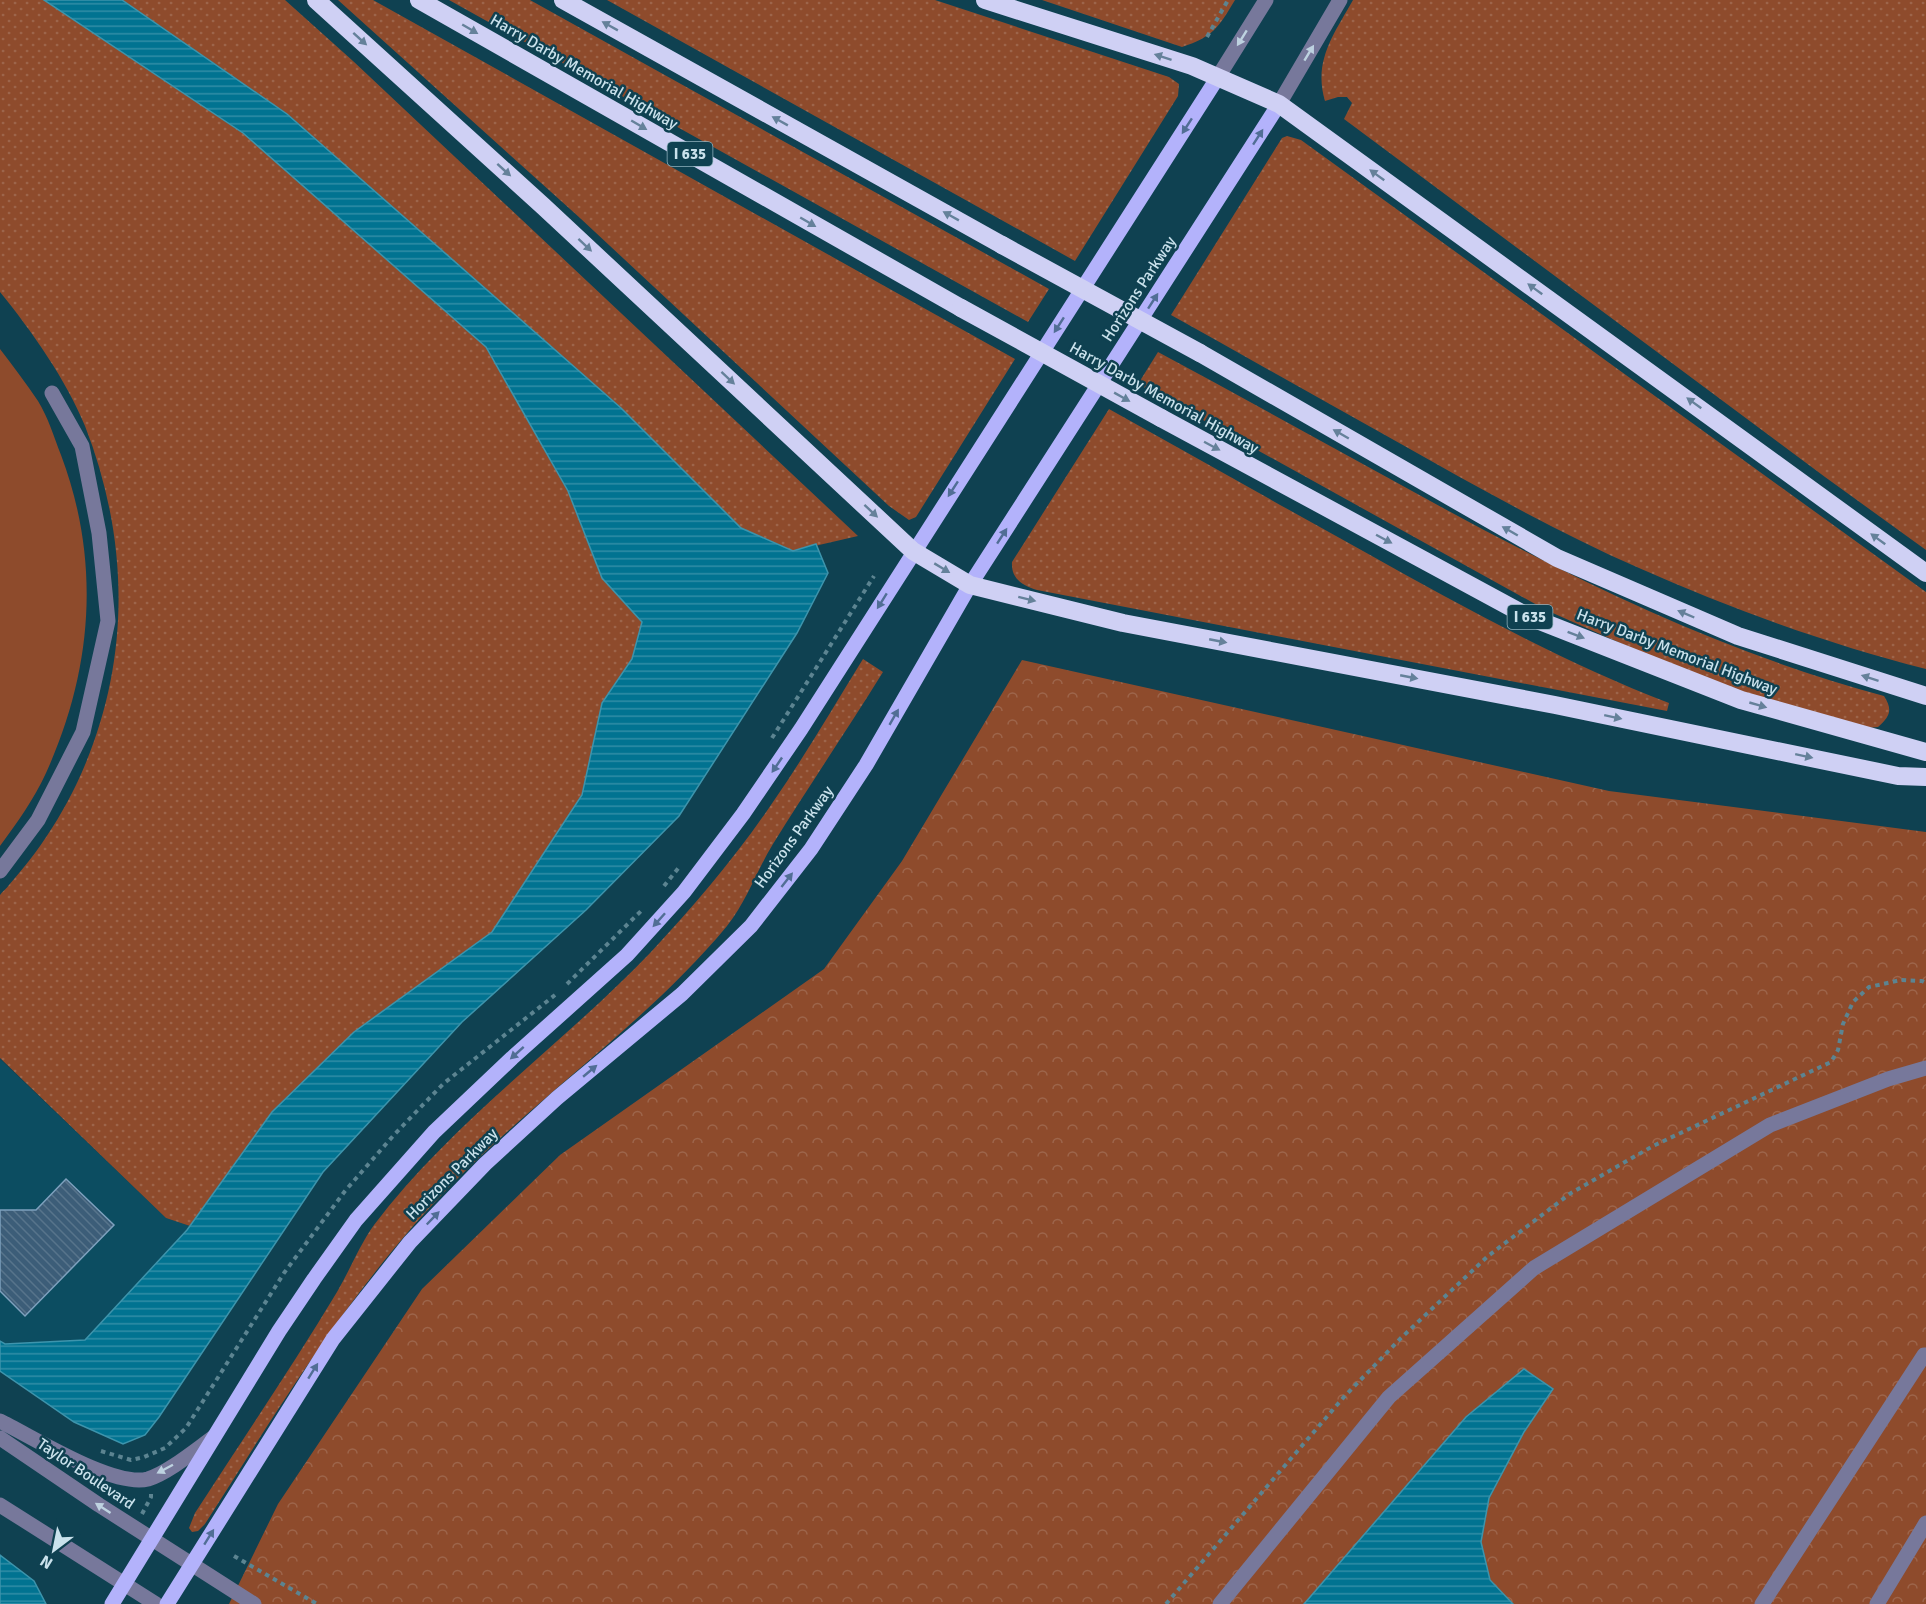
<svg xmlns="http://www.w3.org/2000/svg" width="1926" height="1604" font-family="Signika,sans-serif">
<defs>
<pattern id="grass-dots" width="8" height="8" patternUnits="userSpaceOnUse" patternTransform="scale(1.5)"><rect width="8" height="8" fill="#8e4b2c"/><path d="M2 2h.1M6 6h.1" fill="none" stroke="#9d654b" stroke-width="1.8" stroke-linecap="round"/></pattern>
<pattern id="park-crowns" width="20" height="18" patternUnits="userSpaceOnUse" patternTransform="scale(1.5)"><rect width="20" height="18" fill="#8e4b2c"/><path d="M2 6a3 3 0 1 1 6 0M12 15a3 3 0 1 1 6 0" fill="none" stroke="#9d654b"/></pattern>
<pattern id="water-rules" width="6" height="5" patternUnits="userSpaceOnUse" patternTransform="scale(1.5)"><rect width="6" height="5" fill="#017391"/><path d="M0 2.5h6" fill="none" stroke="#318da6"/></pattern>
<pattern id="building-back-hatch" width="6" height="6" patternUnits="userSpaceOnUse" patternTransform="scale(1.5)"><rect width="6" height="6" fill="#3c5d78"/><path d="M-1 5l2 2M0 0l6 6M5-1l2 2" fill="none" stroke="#57748b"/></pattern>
</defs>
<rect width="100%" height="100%" fill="#0f4151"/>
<path fill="#0c4d61" d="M0,1059l166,159 24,8 -105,114 -80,4 -5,-3z"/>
<path fill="url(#grass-dots)" d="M0,0h44l199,133 243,214 82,144 34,87 40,44 -10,37 -30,44 -20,92 -90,137 -138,100 -164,194 -24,-8 -166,-160c0,-43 0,-87 0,-131 0,-8 0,-25 0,-32 2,-3 7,-7 9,-10 9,-11 18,-21 26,-32 16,-22 30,-45 42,-70 54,-115 54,-239 8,-357 -18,-45 -54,-96 -85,-134z
M122,0h163l68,61 505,475 -65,15 -52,-23 -120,-120 -334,-294z
M338,0h35l642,359 -99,158 -7,3 -20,-14 -309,-288z
M449,0h81l519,289 -21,33z
M607,0h328l234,77 10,7 -1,12 -103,165z
M1042,0h193c-16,27 -22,37 -53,47z
M1353,0h573v550l-101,-73 -481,-358 8,-16 -5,-6h-9l-13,4c-12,-40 9,-67 28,-101z
M1287,136l14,4 625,452v77c-98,-25 -195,-60 -287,-101 -82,-36 -160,-80 -238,-124 -77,-43 -153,-86 -230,-129l111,-177z
M1158,352c78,42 156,85 234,128 157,87 317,169 492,216 9,14 6,20 -6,31l-11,1 -119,-34 -76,-28 -126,-56 -408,-226z
M1109,409c84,47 169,95 254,142 100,56 199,111 306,152l-2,8 -630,-121c-15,-5 -26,-11 -25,-28z
M863,659l20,13c-36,58 -74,114 -110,172 -16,26 -26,57 -46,82 -77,93 -183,166 -269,252 -102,102 -176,225 -253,346l-7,7 -6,1 -3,-4 6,-15c47,-73 97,-146 142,-221 13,-22 22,-46 37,-67 79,-104 187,-179 277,-273 45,-48 88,-99 124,-153 31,-45 59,-93 88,-140z"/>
<path fill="url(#park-crowns)" d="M1022,660l587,131 317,41v772h-1697l49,-100 144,-215 138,-134 264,-186 78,-108z"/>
<path fill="#8e4b2c" d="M0,349c13,17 26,34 38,52 10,16 16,36 23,54 40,106 32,215 -15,318 -12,26 -29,50 -46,73z"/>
<path fill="url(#water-rules)" stroke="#3d94ac" stroke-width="1.5" d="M44,0h78l165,114 334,294 120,120 52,23 23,-7 12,29 -31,60 -118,183 -93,94 -124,112 -139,150 -164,245 -14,18 -22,9 -49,-22 -74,-51v-30l5,3 80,-4 102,-110 85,-118 82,-80 138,-100 90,-137 20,-92 30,-44 10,-37 -40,-44 -34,-87 -82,-144 -243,-214z
M1524,1369l29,20 -29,43 -35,66 -8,44 9,38 23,24h-209l162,-187z
M0,1555l34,26 12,23h-46z"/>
<path fill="url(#building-back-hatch)" stroke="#7ea1be" stroke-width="1.5" d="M66,1179l48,46 -89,91 -25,-25v-81h36z"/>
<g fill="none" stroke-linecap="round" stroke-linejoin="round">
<path stroke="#5c8491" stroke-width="4" stroke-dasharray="4.5 4.5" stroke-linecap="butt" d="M1207,37l21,-37
M772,738l102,-162
M664,886l16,-20
M567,984l74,-73
M101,1451l30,9 13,-3 21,-9 21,-20 98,-155 61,-82 48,-55 50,-52 112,-89
M142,1514l9,-17v-3
M234,1556l83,48
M1166,1604l177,-206 58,-60 87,-82 83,-63 82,-47 178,-84 7,-12 5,-26 10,-22 16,-15 32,-7 21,1 4,2"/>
<path stroke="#77789b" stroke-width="15" d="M1218,77l48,-77
M1279,104l61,-104
M0,871l38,-51 45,-88 25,-111 -9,-88 -17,-87 -30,-53
M0,1421c33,16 113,67 148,58 20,-6 49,-30 66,-42
M0,1438l99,67 155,99
M0,1505l156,99
M1220,1604l169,-207 145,-129 236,-143 118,-46 38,-11
M1762,1604l162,-249h2
M1877,1604l49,-81"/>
<path stroke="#b3b2fb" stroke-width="15" d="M112,1604l167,-273 35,-52 42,-59 78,-88 78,-74 115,-103 57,-63 59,-78 58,-85 417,-652
M167,1604l166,-265 77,-97 75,-78 72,-66 125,-104 69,-68 60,-77 55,-84 104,-180 309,-481"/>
<path stroke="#cfd0f4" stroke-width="18" d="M316,0l227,206 370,345 57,34 153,38 432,82 343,71 28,1
M419,0l542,308
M563,0l439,245
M985,0l207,66 87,38 647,469
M1200,353l357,205 181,78 188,60
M1161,418l366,198 214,84 185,52"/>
<path stroke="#cfd0f4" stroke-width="18" d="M1002,245l198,108
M961,308l200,110"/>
</g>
<defs><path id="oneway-solid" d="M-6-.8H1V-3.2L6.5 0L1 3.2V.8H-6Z" transform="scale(1.5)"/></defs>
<g fill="#65819a">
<use href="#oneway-solid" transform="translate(610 26) rotate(-151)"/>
<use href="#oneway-solid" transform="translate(470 29) rotate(30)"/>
<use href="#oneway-solid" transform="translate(360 39) rotate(42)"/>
<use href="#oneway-solid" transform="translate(1163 57) rotate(-162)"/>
<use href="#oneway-solid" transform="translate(780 121) rotate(-151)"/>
<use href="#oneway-solid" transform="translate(639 125) rotate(30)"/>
<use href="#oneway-solid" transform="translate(504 170) rotate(42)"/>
<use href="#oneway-solid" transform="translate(1377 175) rotate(-144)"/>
<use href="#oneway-solid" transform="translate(951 216) rotate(-151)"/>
<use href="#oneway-solid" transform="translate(808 222) rotate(30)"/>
<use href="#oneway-solid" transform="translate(585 245) rotate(43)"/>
<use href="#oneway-solid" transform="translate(1535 289) rotate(-144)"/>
<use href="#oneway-solid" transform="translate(728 378) rotate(43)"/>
<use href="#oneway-solid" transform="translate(1122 397) rotate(29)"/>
<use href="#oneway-solid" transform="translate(1694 403) rotate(-144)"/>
<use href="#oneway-solid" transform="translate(1341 434) rotate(-150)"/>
<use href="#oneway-solid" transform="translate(1212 446) rotate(28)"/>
<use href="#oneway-solid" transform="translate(871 511) rotate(43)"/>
<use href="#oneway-solid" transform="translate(1510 531) rotate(-150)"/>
<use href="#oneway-solid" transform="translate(1384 539) rotate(28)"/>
<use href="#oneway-solid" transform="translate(1878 539) rotate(-144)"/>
<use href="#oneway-solid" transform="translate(942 568) rotate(31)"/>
<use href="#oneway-solid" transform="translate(1027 599) rotate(14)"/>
<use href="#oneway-solid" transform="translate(1686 614) rotate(-157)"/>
<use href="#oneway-solid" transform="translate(1576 635) rotate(21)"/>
<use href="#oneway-solid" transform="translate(1218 641) rotate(11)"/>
<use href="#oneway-solid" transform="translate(1409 677) rotate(11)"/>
<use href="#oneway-solid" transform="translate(1870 678) rotate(-162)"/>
<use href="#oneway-solid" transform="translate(1758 705) rotate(16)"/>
<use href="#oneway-solid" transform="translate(1613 717) rotate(12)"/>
<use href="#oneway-solid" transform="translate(1804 756) rotate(12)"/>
</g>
<g fill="#bed2e0">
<use href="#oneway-solid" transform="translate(1242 38) rotate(122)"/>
<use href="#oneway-solid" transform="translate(1309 53) rotate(-59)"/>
<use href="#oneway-solid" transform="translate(165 1469) rotate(152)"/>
<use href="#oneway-solid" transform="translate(103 1508) rotate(-147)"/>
</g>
<g fill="#516e95">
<use href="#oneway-solid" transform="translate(1187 126) rotate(123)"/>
<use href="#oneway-solid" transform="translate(1258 137) rotate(-57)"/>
<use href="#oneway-solid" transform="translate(1153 301) rotate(-57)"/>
<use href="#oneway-solid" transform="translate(1059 325) rotate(123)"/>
<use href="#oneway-solid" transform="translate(953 489) rotate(123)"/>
<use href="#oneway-solid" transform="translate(1002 536) rotate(-57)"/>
<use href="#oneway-solid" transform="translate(882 601) rotate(122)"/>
<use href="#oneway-solid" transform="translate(894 717) rotate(-60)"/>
<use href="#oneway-solid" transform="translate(777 765) rotate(124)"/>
<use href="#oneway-solid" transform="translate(787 880) rotate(-52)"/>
<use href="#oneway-solid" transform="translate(659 920) rotate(132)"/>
<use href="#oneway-solid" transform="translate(517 1053) rotate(138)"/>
<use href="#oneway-solid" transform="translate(590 1071) rotate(-40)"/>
<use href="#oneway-solid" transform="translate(433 1218) rotate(-46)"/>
<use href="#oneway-solid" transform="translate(313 1371) rotate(-58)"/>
<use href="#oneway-solid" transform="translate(209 1537) rotate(-58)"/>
</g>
<g text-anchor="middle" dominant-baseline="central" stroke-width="5" stroke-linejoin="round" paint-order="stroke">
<g fill="#0f4151" stroke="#92b2be" stroke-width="1.5">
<rect x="667.5" y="142" width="45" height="24" rx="4.5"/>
<rect x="1507.5" y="605" width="45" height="24" rx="4.5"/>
</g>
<g font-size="15" font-weight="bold" fill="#cae2ec">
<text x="690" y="154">I 635</text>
<text x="1530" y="617">I 635</text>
</g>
<g font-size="16" fill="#cae2ec" stroke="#0f4151">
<text transform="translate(584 72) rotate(30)">Harry Darby Memorial Highway</text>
<text transform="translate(1139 289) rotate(-57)">Horizons Parkway</text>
<text transform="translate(1164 398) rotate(29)">Harry Darby Memorial Highway</text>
<text transform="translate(1677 652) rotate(21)">Harry Darby Memorial Highway</text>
<text transform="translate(794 837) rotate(-54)">Horizons Parkway</text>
<text transform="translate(452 1174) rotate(-45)">Horizons Parkway</text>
<text transform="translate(86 1474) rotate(34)">Taylor Boulevard</text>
</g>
</g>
<g transform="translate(54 1550) rotate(212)" stroke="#0f4151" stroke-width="4.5" paint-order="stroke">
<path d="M0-4.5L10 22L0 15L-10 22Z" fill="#cae2ec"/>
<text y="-9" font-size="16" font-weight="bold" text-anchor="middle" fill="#cae2ec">N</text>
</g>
</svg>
